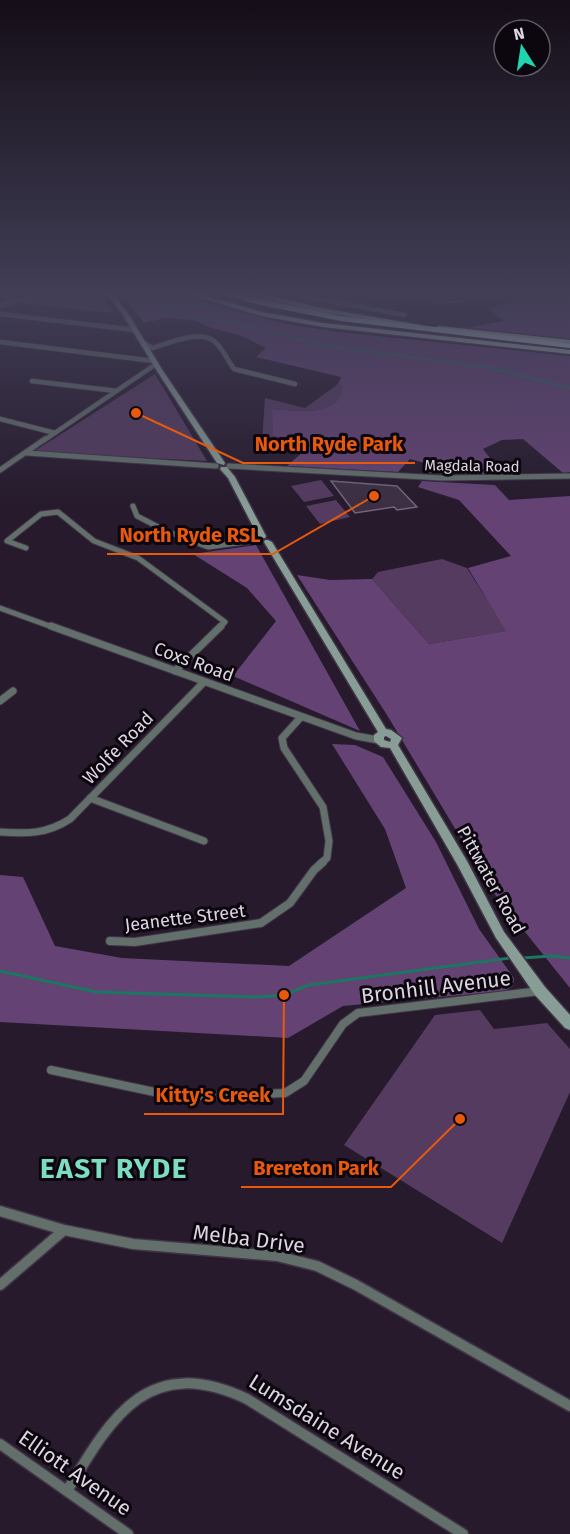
<svg xmlns="http://www.w3.org/2000/svg" width="570" height="1534" font-family="'Fira Sans',sans-serif">
<rect width="100%" height="100%" fill="#261a2c"/>
<path fill="#543b5f" d="M155,374l52,87 -174,-9z
M338,384l6,2c-3,33 -50,24 -72,23l42,34 -6,3 -20,-5h-26l3,-43 40,10z
M321,480l13,16 -30,6 -13,-16z
M336,500l14,17 -30,7 -14,-18z
M442,559l25,9 40,63 -78,13 -57,-65 6,-7z
M480,1010l14,19 53,-6 23,26v43l-68,151 -158,-98 91,-130z"/>
<path fill="#644374" d="M120,291h43l123,33 53,8 231,24v116l-7,1 -40,-34 -21,1 -19,9 21,27 -75,-3 3,-8 -22,-6 -12,13 -111,-6 26,-23 -40,-8 -1,-26c22,1 69,10 71,-23l-5,-2 3,-7 -85,-20 10,-9 -24,-12 -33,-9 -16,-7 -27,-2 -22,5z
M530,291l40,1v49l-106,-13 40,-7 -16,-13 22,-5z
M41,296l62,1 10,16 -92,-10 1,-3z
M422,481l73,4 14,15 61,-4v492l-77,-96 -106,-177 -90,-140 33,5 42,-1 57,65 77,-13 -38,-63 43,-12 -52,-56 -41,-13z
M256,545l104,186 -127,-55 43,-55 -29,-33 -54,-34z
M332,744l23,1 28,12 53,85 43,87 35,49 -1,8 -8,5 -162,15 -55,32 -288,-16v-147l23,2 32,69 67,12 167,8 117,-78 -21,-59z"/>
<g fill="none" stroke-linecap="round" stroke-linejoin="round">
<path stroke="#1c7762" stroke-width="1.5" d="M137,291l21,12 15,5 14,10 38,3 97,24 170,23 78,20"/>
<path stroke="#1c7762" stroke-width="3" d="M522,958l30,-2 18,2
M0,971l96,21 161,5 27,-2 25,-10 201,-27"/>
</g>
<path fill="#3c2f43" stroke="#73647a" stroke-width="1.5" d="M432,291h22l9,10 -29,2 -4,-7h4z
M331,481l66,5 20,21 -20,3 -3,-3 -39,6z"/>
<g fill="none" stroke-linecap="round" stroke-linejoin="round">
<defs>
<path id="minor-far4" d="M276,291l128,24
M0,306l31,-10 78,-3
M0,314l135,16
M0,342l154,19
M144,343l8,5c16,-4 46,-19 62,-7 8,6 14,20 20,28l61,15
M32,381l85,10
M0,419l55,14
M43,441l113,-77"/>
<path id="minor-far3" d="M27,453l189,13
M229,466l213,12 128,-2
M0,470l45,-31
M133,506l4,10 29,15 42,16 52,-7
M26,548l-19,-7 34,-27 17,-2 36,29 44,17 87,64 -6,6
M0,608l55,20"/>
<path id="minor-far2" d="M51,626l305,110 22,4
M175,671l46,-45
M0,701l13,-10
M301,717l-19,21 2,10 39,59 6,34 -2,17 -6,5
M90,798l114,43
M0,832c27,2 47,2 70,-13l134,-137"/>
<path id="minor-far1" d="M110,941l25,1 126,-19 29,-20 24,-33 9,-8
M51,1070l127,27 107,-4 19,-12 39,-57 15,-11 182,-22"/>
<path id="minor" d="M0,1211l64,19 69,14 144,12 40,10 39,19 214,121
M0,1285l64,-55
M0,1444l128,90
M67,1491c45,-75 81,-138 180,-92l216,135"/>
<path id="secondary" d="M105,291h6l18,24 34,56 62,92 -1,2 -7,-2 -60,-92 -34,-56z
M221,467h6l8,10 31,59 -1,2h-3l-4,-2 -30,-58 -8,-9z
M265,540h3l4,2 114,187 5,1 11,8 -4,7 69,116 37,71 41,55 25,28v15l-5,-2 -30,-33 -39,-57 -38,-72 -68,-118 -9,-1 -7,-6v-6l4,-3 -114,-190zM386,736l5,3 -1,3 -6,-2v-3z"/>
<path id="primary" d="M178,291h11l73,21 61,11 247,27v4l-247,-27 -62,-11z
M235,291h13l73,17 100,17 -3,2 -97,-15z
M439,326l131,14v4l-133,-15v-2z"/>
<path id="motorway" d="M211,291h13l117,25 206,24 23,4v4l-229,-27 -85,-17z"/>
</defs>
<use href="#minor-far4" stroke="#403445" stroke-width="6"/>
<use href="#minor-far3" stroke="#403445" stroke-width="7"/>
<use href="#minor-far2" stroke="#403445" stroke-width="9"/>
<use href="#minor-far1" stroke="#403445" stroke-width="10"/>
<use href="#minor" stroke="#403445" stroke-width="13"/>
<use href="#secondary" stroke="#403445" stroke-width="3"/>
<use href="#primary" stroke="#403445" stroke-width="3"/>
<use href="#motorway" stroke="#403445" stroke-width="2"/>
<use href="#minor-far4" stroke="#626f6b" stroke-width="4.5"/>
<use href="#minor-far3" stroke="#626f6b" stroke-width="5"/>
<use href="#minor-far2" stroke="#626f6b" stroke-width="7"/>
<use href="#minor-far1" stroke="#626f6b" stroke-width="8"/>
<use href="#minor" stroke="#626f6b" stroke-width="10"/>
<use href="#secondary" fill="#889d96" fill-rule="evenodd"/>
<use href="#primary" fill="#a5c0b7" fill-rule="evenodd"/>
<use href="#motorway" fill="#c0e0d6" fill-rule="evenodd"/>
</g>
<linearGradient id="sky" x2="0" y2="1"><stop stop-color="#150e18"/><stop offset="0.58" stop-color="#413e56"/><stop offset="1" stop-color="#413e56" stop-opacity="0"/></linearGradient>
<rect width="570" height="506" fill="url(#sky)"/>
<g text-anchor="middle" dominant-baseline="central" stroke-width="6" stroke-linejoin="round" paint-order="stroke">
<g font-size="15" fill="#ddd5e1" stroke="#0c070f">
<text transform="translate(472 466) rotate(1)">Magdala Road</text>
</g>
<g font-size="18" fill="#ddd5e1" stroke="#0c070f">
<text transform="translate(194 662) rotate(20)">Coxs Road</text>
<text transform="translate(118 748) rotate(-46)">Wolfe Road</text>
<text transform="translate(491 880) rotate(61)">Pittwater Road</text>
<text transform="translate(185 918) rotate(-7)">Jeanette Street</text>
</g>
<g font-size="21" fill="#ddd5e1" stroke="#0c070f">
<text transform="translate(436 987) rotate(-7)">Bronhill Avenue</text>
<text transform="translate(249 1239) rotate(7)">Melba Drive</text>
<text transform="translate(327 1427) rotate(32)">Lumsdaine Avenue</text>
<text transform="translate(75 1473) rotate(35)">Elliott Avenue</text>
</g>
<g font-size="28" font-weight="bold" letter-spacing="1.5" fill="#7cddc2" stroke="#0c070f">
<text x="114" y="1168">EAST RYDE</text>
</g>
</g>
<path fill="none" stroke="#e8590c" stroke-width="2" d="M136 413L243 463H415M374 496L273 554H107M284 995L283 1114H144M460 1119L391 1187H241"/>
<g fill="#e8590c" stroke="#0c070f" stroke-width="2">
<circle cx="136" cy="413" r="6"/>
<circle cx="374" cy="496" r="6"/>
<circle cx="284" cy="995" r="6"/>
<circle cx="460" cy="1119" r="6"/>
</g>
<g font-size="20" text-anchor="middle" font-weight="bold" fill="#e8590c" stroke="#0c070f" stroke-width="6" stroke-linejoin="round" paint-order="stroke">
<text x="329" y="451">North Ryde Park</text>
<text x="190" y="542">North Ryde RSL</text>
<text x="213" y="1102">Kitty's Creek</text>
<text x="316" y="1175">Brereton Park</text>
</g>
<g transform="translate(522 48) rotate(348)"><circle r="28" fill="#0c070f" stroke="#605963" stroke-width="1.5"/>
<path d="M0-4.5L10 22L0 15L-10 22Z" fill="#1fd5b0"/>
<text y="-9" font-size="16" font-weight="bold" text-anchor="middle" fill="#ddd5e1">N</text>
</g>
</svg>
